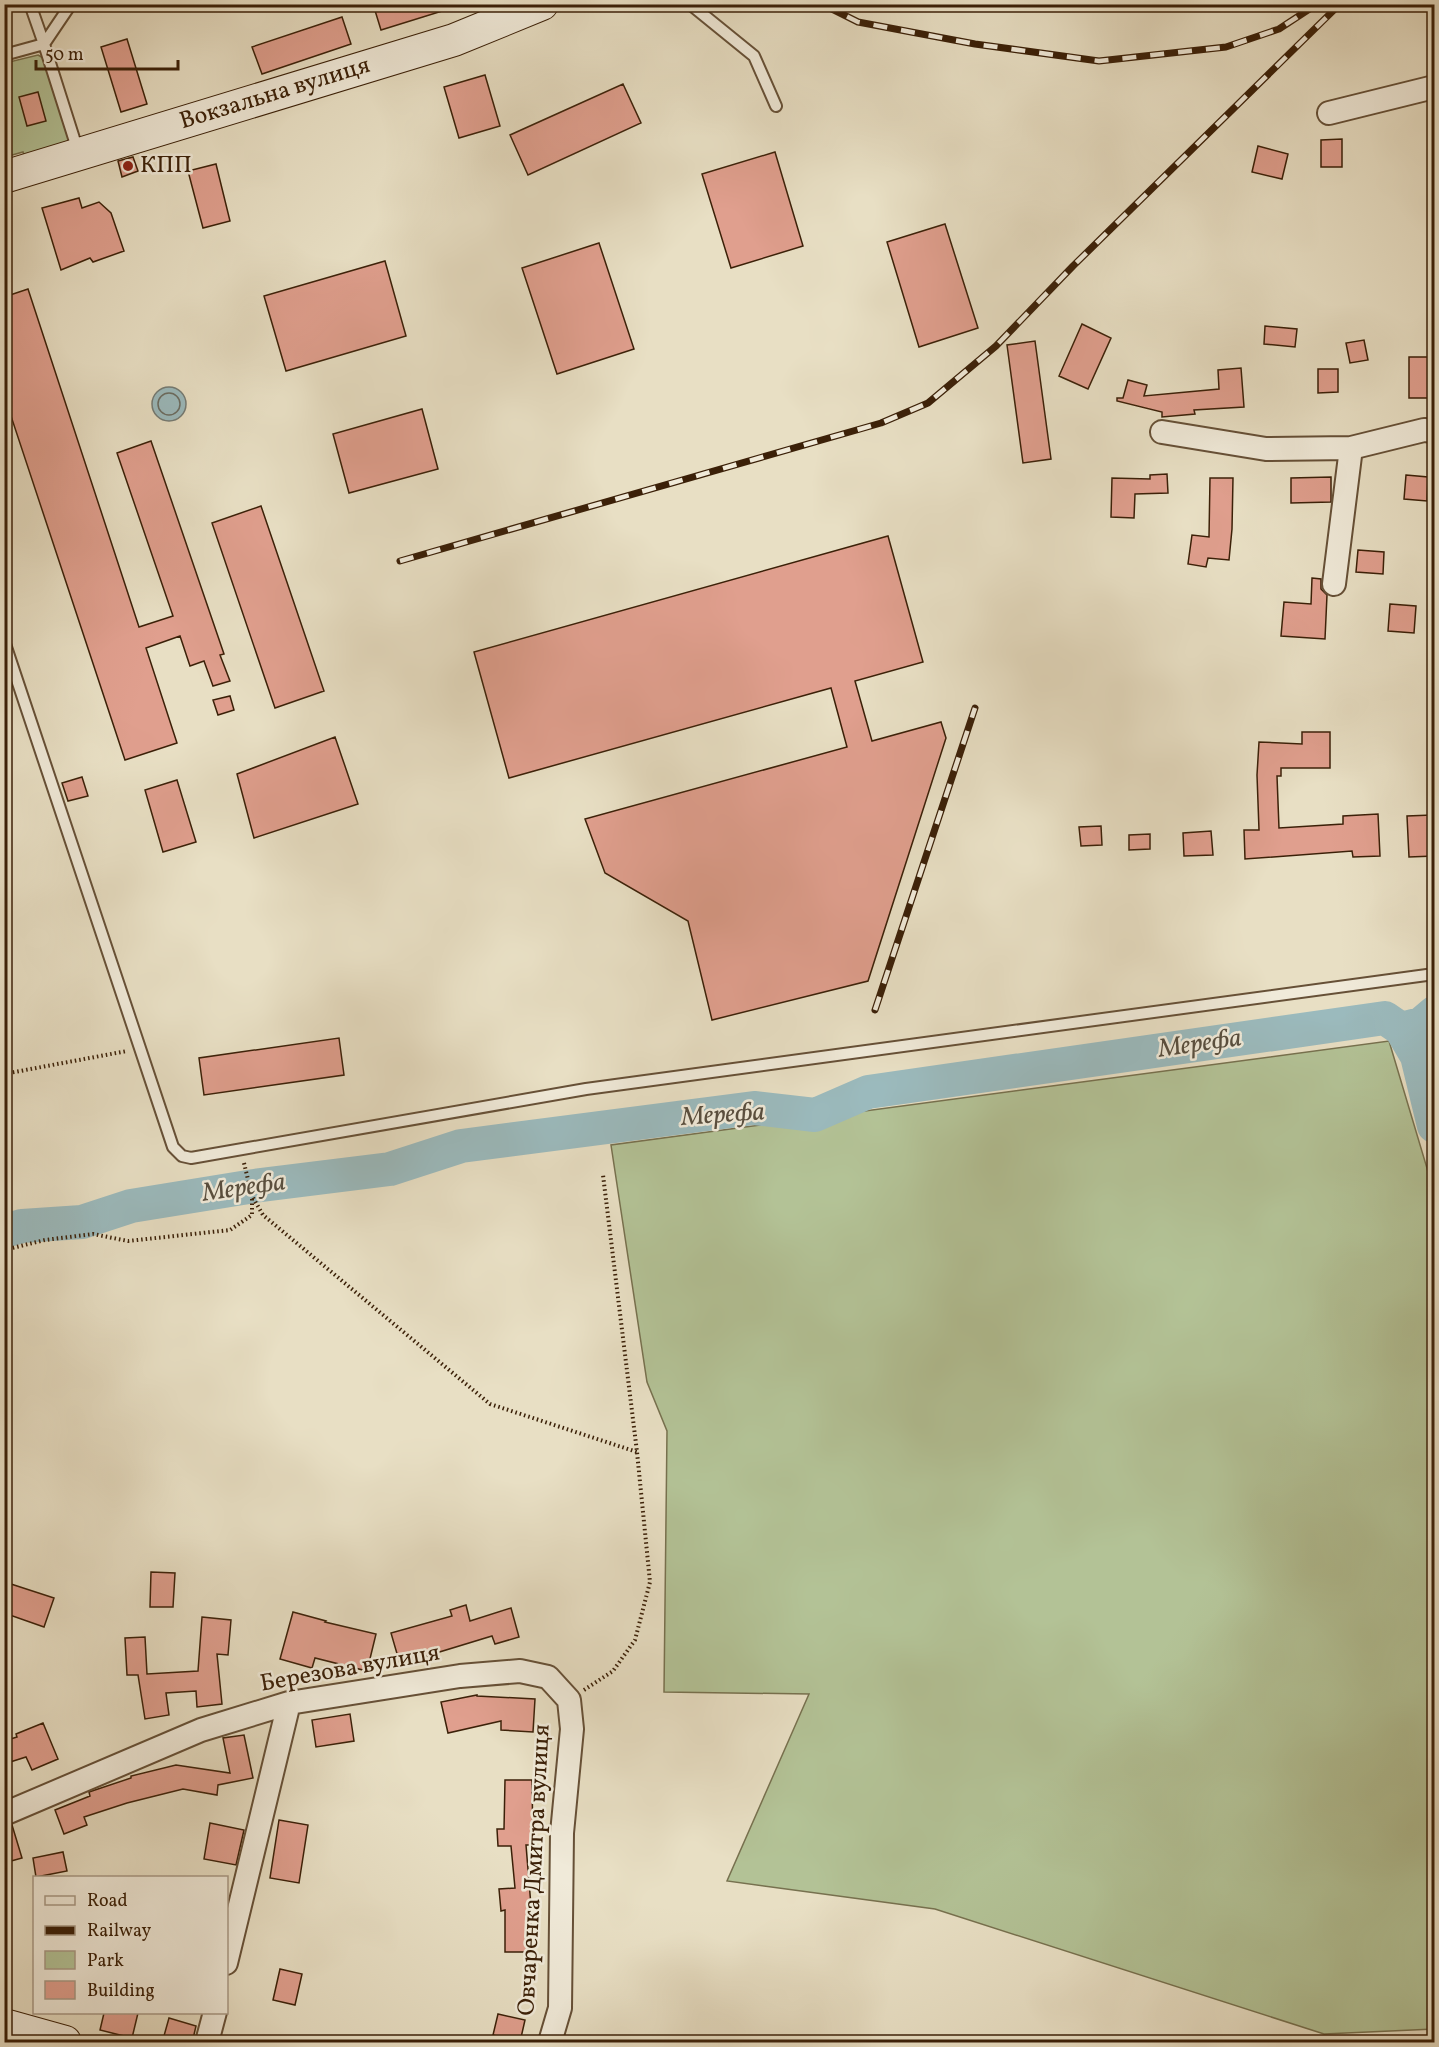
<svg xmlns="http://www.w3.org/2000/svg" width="1439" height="2047" font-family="Vollkorn,serif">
<rect width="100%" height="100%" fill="#e8dfc4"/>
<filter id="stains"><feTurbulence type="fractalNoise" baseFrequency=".00333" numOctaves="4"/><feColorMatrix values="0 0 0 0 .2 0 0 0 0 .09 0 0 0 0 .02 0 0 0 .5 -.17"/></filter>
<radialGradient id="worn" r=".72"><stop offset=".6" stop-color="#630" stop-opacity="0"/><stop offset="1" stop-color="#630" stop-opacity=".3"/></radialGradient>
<path fill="#b3c296" stroke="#77714f" stroke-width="1.5" d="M38,55l7,4 23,73 1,10 -43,21 -3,-11 -18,5v-94z
M1389,1041l40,134 5,-1v855l-110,5 -389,-125 -208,-28 82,-187 -145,-2 3,-261 -20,-49 -36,-237z"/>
<path fill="#9bbabd" stroke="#757c75" stroke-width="1.5" d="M152 404a17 17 0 1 1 34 0a17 17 0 1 1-34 0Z"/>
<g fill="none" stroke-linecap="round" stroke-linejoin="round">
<path stroke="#6b6d62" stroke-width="1.5" d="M158 404a11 11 0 1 1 22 0a11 11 0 1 1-22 0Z"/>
<path stroke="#9bbabd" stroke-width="34" d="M1401,1029l16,27 17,70
M4,1231l18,-5 60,-4 49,-16 123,-20 136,-17 71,-23 293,-38 61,7 53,-23 517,-74 16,11 20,-5 13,-11"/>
</g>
<path fill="#e09f8e" stroke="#3b2008" stroke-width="1.5" d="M373,4h79v4l-71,22z
M342,17l9,27 -89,30 -10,-27z
M127,39l20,65 -26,8 -20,-65z
M485,75l15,51 -41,12 -15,-51z
M623,84l18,39 -113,52 -18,-40z
M38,92l8,29 -19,5 -8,-29z
M1342,139v28h-21v-27z
M1258,146l30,8 -6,25 -30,-7z
M775,152l28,94 -72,22 -29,-94z
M133,157l5,14 -16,6 -4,-16z
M216,164l14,57 -27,7 -15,-57z
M79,198l3,10 17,-6 12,11 13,38 -31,11 -3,-4 -29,12 -19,-62z
M945,224l33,104 -59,19 -32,-105z
M599,243l35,106 -77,25 -35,-106z
M385,261l21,75 -120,35 -22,-75z
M28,289l111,338 34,-11 -56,-163 34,-12 73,213 -4,1 10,26 -17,5 -9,-25 -14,5 -10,-30 -34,12 31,95 -52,17 -121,-365v-98z
M1082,324l29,14 -23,51 -29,-13z
M1265,326l32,3 -2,18 -31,-3z
M1364,340l4,20 -18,3 -4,-20z
M1035,341l16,118 -28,4 -16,-118z
M1409,357h22l-1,41h-21z
M1241,368l3,39 -50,3 1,4 -33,3v-5l-45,-11v-3h6l5,-18 19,5 -3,11 75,-7 -1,-19z
M1318,369h20v23l-20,1z
M422,409l16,60 -89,24 -16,-59z
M1167,474l1,19 -33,1 -1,24 -23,-1 1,-39 38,1v-4z
M1406,475l22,2 -1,24 -23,-2z
M1331,477v25l-40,1v-25z
M1210,478h23l-1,51 -3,31 -21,-2 -2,9 -18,-3 4,-29 17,2z
M261,506l63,185 -49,17 -63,-185z
M888,536l35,126 -68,19 17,60 69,-19 5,16 -78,243 -156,39 -24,-99 -83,-48 -20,-54 262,-72 -16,-59 -322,90 -35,-126z
M1358,550l26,2 -1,22 -27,-2z
M1312,578l9,1v10l6,6 -2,44 -44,-3 3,-34 27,2z
M1390,604l26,2 -2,27 -26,-2z
M230,696l4,14 -16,5 -5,-15z
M1302,732h28v36h-49v8h-4l2,52 64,-4v-8l35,-2 2,42 -27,1 -1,-6 -107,8 -1,-29h15l-2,-55 2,-33 43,2z
M335,737l23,67 -104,34 -17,-64z
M82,777l6,19 -20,5 -6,-18z
M177,780l19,62 -33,10 -18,-62z
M1432,815l2,41 -25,1 -2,-41z
M1101,826l1,19 -21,1 -2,-19z
M1211,831l2,24 -29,1 -1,-23z
M1150,834v15l-21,1v-15z
M339,1038l5,37 -140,20 -5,-37z
M151,1572l24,1 -2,34h-23z
M11,1584l43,14 -10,29 -40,-14v-10z
M466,1605l4,16 41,-13 8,29 -24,7 -3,-8 -92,28 -9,-31 61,-17 -2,-6z
M293,1612l33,9 -1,1 51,12 -9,37 -52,-13 -3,10 -32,-9z
M202,1617l29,3 -3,35 -11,-1 5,50 -25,3 -1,-16 -30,2 3,22 -24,4 -7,-44h-11l-2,-37 20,-1 2,37 51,-3z
M477,1695v1l58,3 -2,33 -32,-2v-9l-53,12 -7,-31z
M350,1714l4,27 -38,6 -4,-27z
M43,1723l15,36 -26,11 -6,-13 -22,7v-23l13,-4 -1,-3z
M244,1735l9,43 -35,7 -1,10 -34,-6 -56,14 -43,14 3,8 -23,9 -9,-24 35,-14 -1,-4 42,-14v-2l45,-11 54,8 -7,-35z
M505,1780h27l1,65h-7l5,61v46h-26v-42l-4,1 -2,-22 16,-1 -4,-42h-13l-1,-17h7z
M279,1820l29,5 -9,58 -29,-5z
M210,1823l34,7 -8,35 -32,-6z
M12,1825l10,33 -18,5v-36z
M63,1852l4,19 -31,6 -3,-19z
M280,1969l22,5 -7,31 -22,-5z
M104,2013h34l-6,25 -32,-8z
M498,2014l27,6 -5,22 -27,-7z
M169,2018l27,8 -4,17h-30z"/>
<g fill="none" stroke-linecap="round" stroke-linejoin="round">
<defs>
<path id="lane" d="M30,4l14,40
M690,4l64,52 22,50
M44,44l27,-40
M4,55l40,-11 34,107
M4,641l169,506 9,9 9,2 395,-69 848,-115"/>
<path id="street" d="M1329,113l105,-26
M1162,432l104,17 85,-1 73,-18 10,1
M1334,584l17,-136
M4,1814l197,-84 88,-27 171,-27 60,-5 28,6 21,23 3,29 -10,104 -2,175 -10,34
M226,1963l63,-260
M207,2042l8,-30"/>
<path id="secondary" d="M4,177l450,-137 88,-36
M4,2025l61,17"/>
</defs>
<use href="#lane" stroke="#665037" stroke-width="14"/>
<use href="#street" stroke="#665037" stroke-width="26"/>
<use href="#secondary" stroke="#3b2008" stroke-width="34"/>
<path stroke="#3b2008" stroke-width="4" stroke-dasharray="1.5 3" stroke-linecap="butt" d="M4,1074l123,-23
M244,1163l8,33 11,19 227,189 147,48
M4,1250l41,-10 48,-6 35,7 102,-11 22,-15v-18
M584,1690l29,-19 22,-31 15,-58 -13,-130 -34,-277"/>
<use href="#lane" stroke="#f0ead9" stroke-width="10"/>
<use href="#street" stroke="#f0ead9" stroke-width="22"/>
<use href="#secondary" stroke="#f0ead9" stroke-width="32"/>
<defs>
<path id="rail" d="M822,4l36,18 117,22 124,17 127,-14 53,-18 38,-25
M400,561l481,-138 47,-20 68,-57 77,-80 267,-262
M875,1010l100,-302"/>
</defs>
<use href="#rail" stroke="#3b2008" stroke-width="7"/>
<use href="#rail" stroke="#f0ead9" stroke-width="4.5" stroke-dasharray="14" stroke-linecap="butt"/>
</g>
<circle fill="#8f2418" stroke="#f0ead9" stroke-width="2" cx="128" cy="166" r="6"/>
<g text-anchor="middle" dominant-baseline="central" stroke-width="5" stroke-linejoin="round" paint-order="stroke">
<g font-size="24" fill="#3b2008" stroke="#f0ead9">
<text transform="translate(275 94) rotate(-17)">Вокзальна вулиця</text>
<text transform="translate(350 1669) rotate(-10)">Березова вулиця</text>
<text transform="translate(535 1870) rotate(-87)">Овчаренка Дмитра вулиця</text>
</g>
<g font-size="24" fill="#3b2008" stroke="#f0ead9" text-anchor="start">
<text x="140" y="166">КПП</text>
</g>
<g font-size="26" font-style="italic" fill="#584e3e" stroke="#f0ead9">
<text transform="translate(1200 1044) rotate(-8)">Мерефа</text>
<text transform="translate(723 1115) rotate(-4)">Мерефа</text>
<text transform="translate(244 1188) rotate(-8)">Мерефа</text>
</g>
</g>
<rect width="1439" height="2047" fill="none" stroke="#e8dfc4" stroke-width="24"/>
<rect x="6" y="6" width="1427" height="2035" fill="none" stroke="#3b2008" stroke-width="3"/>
<rect x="12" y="12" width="1415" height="2023" fill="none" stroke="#3b2008" stroke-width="1.5"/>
<rect x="33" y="1876" width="195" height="138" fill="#f0ead9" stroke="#a89985" stroke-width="1.5"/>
<rect x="45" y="1896" width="30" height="9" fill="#f0ead9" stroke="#a89985" stroke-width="1.5"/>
<text x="87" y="1906" font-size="18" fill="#3b2008">Road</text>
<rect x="45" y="1926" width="30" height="9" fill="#3b2008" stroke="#a89985" stroke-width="1.5"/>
<text x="87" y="1936" font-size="18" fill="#3b2008">Railway</text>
<rect x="45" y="1951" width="30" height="18" fill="#b3c296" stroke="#a89985" stroke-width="1.5"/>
<text x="87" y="1966" font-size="18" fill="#3b2008">Park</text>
<rect x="45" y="1981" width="30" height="18" fill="#e09f8e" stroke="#a89985" stroke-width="1.5"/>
<text x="87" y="1996" font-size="18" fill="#3b2008">Building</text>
<path d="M36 60v9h142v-9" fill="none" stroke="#3b2008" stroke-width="3"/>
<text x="45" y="60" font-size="18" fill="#3b2008" stroke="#f0ead9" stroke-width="4.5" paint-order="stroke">50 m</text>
<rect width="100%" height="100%" filter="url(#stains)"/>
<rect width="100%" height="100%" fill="url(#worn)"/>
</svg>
